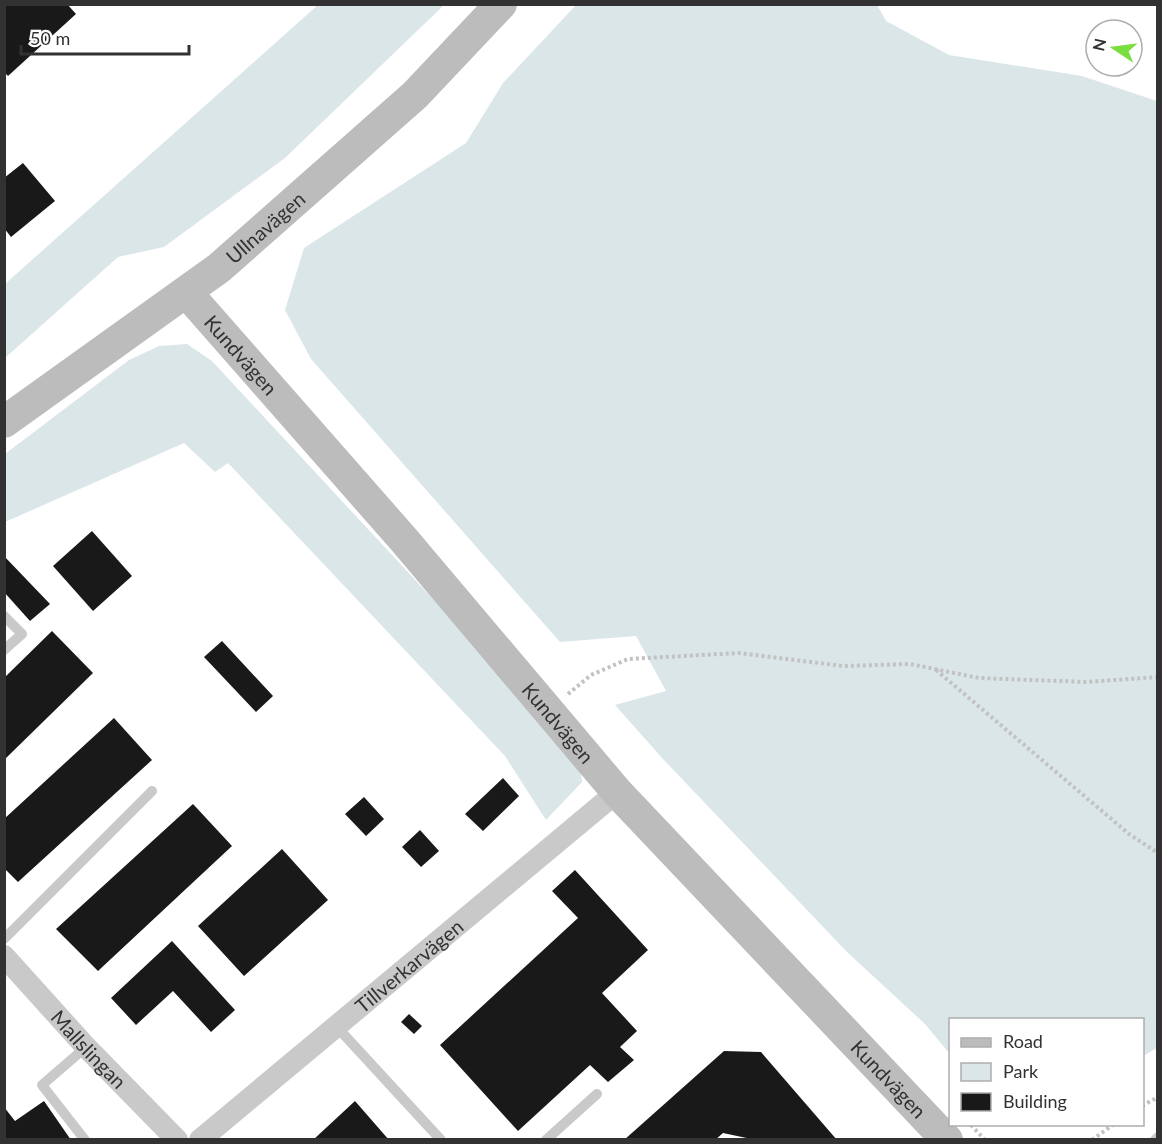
<svg xmlns="http://www.w3.org/2000/svg" width="1162" height="1144" font-family="Lato,sans-serif">
<rect width="100%" height="100%" fill="#fff"/>
<path fill="#dbe6e9" d="M319,4l125,1 -159,153 -121,89 -46,10 -113,101v-74z
M576,5h301l9,16 63,34 133,21 75,25v947l-14,8 -1,-36h-192v34l-25,-30 -78,-72 -184,-193 -48,-54 51,-14 -30,-55 -76,6 -249,-283 -26,-49 19,-62 162,-105 37,-60z
M187,344l25,17 348,375 20,29 2,17 -36,38 -41,-64 -277,-293 -13,9 -31,-29 -179,79v-68l124,-94 30,-14z"/>
<path fill="#191919" d="M4,4h63l9,10 -68,62 -4,-4z
M23,163l32,38 -44,36 -7,-9v-50z
M92,531l40,45 -39,35 -40,-45z
M4,556l46,48 -20,17 -26,-29z
M52,631l41,42 -89,87v-82z
M222,641l51,55 -17,16 -52,-55z
M114,718l38,42 -134,122 -14,-14v-49z
M503,778l16,18 -36,35 -18,-17z
M364,797l20,22 -18,17 -21,-22z
M193,804l39,42 -134,125 -42,-42z
M420,830l19,21 -18,16 -19,-20z
M282,849l46,51 -84,76 -46,-50z
M575,870l73,80 -46,43 35,38 -17,16 14,13 -26,22 -18,-17 -72,66 -78,-86 138,-127 -26,-27z
M172,941l63,69 -24,22 -38,-41 -37,34 -25,-27z
M409,1014l13,12 -8,8 -13,-12z
M724,1051l37,1 76,88h-81l-33,-7 -8,7h-91z
M44,1101l27,39h-67v-33l11,14z
M355,1101l34,39h-76z"/>
<g fill="none" stroke-linecap="round" stroke-linejoin="round">
<path stroke="#c2c2c2" stroke-width="4" stroke-dasharray="3 3" stroke-linecap="butt" d="M936,670l193,164 29,19
M568,694l23,-19 37,-16 111,-6 104,13 67,-2 69,14 107,4 72,-5
M1142,1106l16,-9
M971,1125l14,15
M1092,1140l22,-16"/>
<path stroke="#c9c9c9" stroke-width="10" d="M4,616l18,18 -18,16
M4,939l148,-148
M336,1026l105,114
M85,1140l-43,-55 44,-38
M546,1140l51,-46
M1155,1140l3,-3"/>
<g stroke="#c9c9c9" stroke-width="22">
<path id="s1" d="M4,956l82,91 91,93"/>
<path id="s2" d="M200,1140l417,-348"/>
</g>
<g stroke="#bcbcbc" stroke-width="32">
<path id="s3" d="M187,293l217,247 213,252 330,348"/>
<path id="s4" d="M4,422l215,-154 196,-173 86,-91"/>
</g>
</g>
<g text-anchor="middle" dominant-baseline="central" stroke-width="6" stroke-linejoin="round" paint-order="stroke">
<g font-size="20" fill="#323232" stroke="#fff">
<text stroke="none"><textPath href="#s4" startOffset="326">Ullnavägen</textPath></text>
<text stroke="none"><textPath href="#s3" startOffset="82">Kundvägen</textPath></text>
<text stroke="none"><textPath href="#s3" startOffset="568">Kundvägen</textPath></text>
<text stroke="none"><textPath href="#s2" startOffset="272">Tillverkarvägen</textPath></text>
<text stroke="none"><textPath href="#s1" startOffset="126">Mallslingan</textPath></text>
<text stroke="none"><textPath href="#s3" startOffset="1054">Kundvägen</textPath></text>
</g>
</g>
<rect width="1162" height="1144" fill="none" stroke="#323232" stroke-width="12"/>
<rect x="949" y="1018" width="195" height="108" fill="#ffffff" stroke="#adadad" stroke-width="1.5"/>
<rect x="961" y="1038" width="30" height="9" fill="#bcbcbc" stroke="#adadad" stroke-width="1.5"/>
<text x="1003" y="1048" font-size="18" fill="#323232">Road</text>
<rect x="961" y="1063" width="30" height="18" fill="#dbe6e9" stroke="#adadad" stroke-width="1.5"/>
<text x="1003" y="1078" font-size="18" fill="#323232">Park</text>
<rect x="961" y="1093" width="30" height="18" fill="#191919" stroke="#adadad" stroke-width="1.5"/>
<text x="1003" y="1108" font-size="18" fill="#323232">Building</text>
<g transform="translate(1114 48) rotate(283)"><circle r="28" fill="#ffffff" stroke="#adadad" stroke-width="1.5"/>
<path d="M0-4.5L10 22L0 15L-10 22Z" fill="#7ade3f"/>
<text y="-9" font-size="16" font-weight="bold" text-anchor="middle" fill="#323232">N</text>
</g>
<path d="M21 45v9h168v-9" fill="none" stroke="#323232" stroke-width="3"/>
<text x="30" y="45" font-size="18" fill="#323232" stroke="#ffffff" stroke-width="4.5" paint-order="stroke">50 m</text>
</svg>
